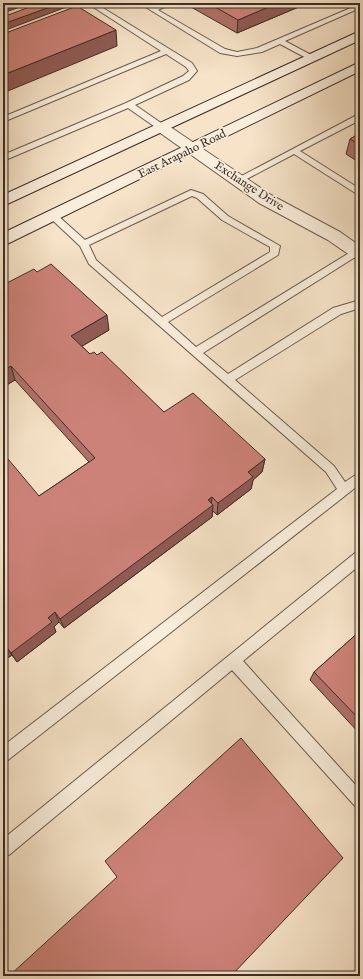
<svg xmlns="http://www.w3.org/2000/svg" width="363" height="979" font-family="'IM FELL English',serif">
<rect width="100%" height="100%" fill="#f6e3c8"/>
<filter id="stains"><feTurbulence type="fractalNoise" baseFrequency=".005" numOctaves="4"/><feColorMatrix values="0 0 0 0 .2 0 0 0 0 .09 0 0 0 0 .02 0 0 0 .5 -.17"/></filter>
<radialGradient id="worn" r=".72"><stop offset=".6" stop-color="#630" stop-opacity="0"/><stop offset="1" stop-color="#630" stop-opacity=".3"/></radialGradient>
<g fill="none" stroke-linecap="round" stroke-linejoin="round">
<defs>
<path id="service" d="M87,3h8l97,60 5,8 -8,9 -54,25 29,20v4h-6l-30,-21 -125,53v-6l123,-52 57,-27 6,-5 -3,-4 -20,-13 -163,68v-5l158,-66z
M139,3h8l6,4 10,-4h9l-14,7 67,39 12,3 20,-4 103,-44v4l-75,33 28,15 1,2 -4,2 -30,-16 -18,8 -25,4 -17,-3z
M357,115h3v5l-60,31 60,38v7l-66,-42 -53,28 -3,1 -4,-3z
M191,190l12,4 25,22 52,30 -2,9 -110,67 28,25 158,-97h6v4l-157,99 25,21 105,-66 27,-8v8l-19,6 -106,66 99,86 11,16 15,-10v12l-352,276 -5,2v-16l334,-257 -11,-17 -237,-208 -9,-18 -32,-30 5,-3 3,1 29,26zM192,196l5,2 25,22 48,27v5l-108,65 -66,-57 -7,-15z
M360,551v14l-117,96 117,129v19l-5,-3 -123,-136 -223,185 -6,2v-18l352,-286z"/>
<path id="minor" d="M161,123l5,1 105,71 69,37 20,14v14l-6,-2 -26,-18 -69,-37 -103,-73 -2,-3 2,-3z"/>
<path id="secondary" d="M360,31v9l-357,166v-11z
M360,62v9l-357,175v-13z"/>
</defs>
<use href="#service" stroke="#6a5b50" stroke-width="2"/>
<use href="#minor" stroke="#6a5b50" stroke-width="2"/>
<use href="#secondary" stroke="#3c2e28" stroke-width="2"/>
<use href="#service" fill="#f9eddb" fill-rule="evenodd"/>
<use href="#minor" fill="#f9eddb" fill-rule="evenodd"/>
<use href="#secondary" fill="#f9eddb" fill-rule="evenodd"/>
</g>
<path fill="#b07068" stroke="#3c2e28" d="M191,3h117l-71,30 -46,-26z
M360,133v30l-14,-9 4,-15z
M37,272l72,58 -27,16 8,8 74,58 101,47 -3,13 -9,8 -2,9 -34,26 -4,-4 -1,6 -148,111 -5,-6 -5,5 2,5 -39,30 -5,-7 -9,6 36,-165 50,-34 -74,-82 -12,7v-102z
M360,631v103l-50,-54 4,-8z"/>
<path fill="#905b55" stroke="#3c2e28" d="M14,3h17l-28,10v-6z
M61,3h8v3l-66,25v-7z
M278,3h30l-71,30 1,-13z
M116,30l1,16 -114,47v-18z
M107,315l2,15 -35,21 -3,-15z
M11,366l4,14 -12,7v-16z
M265,459l-3,13 -9,8 -2,9 -34,26 1,-12 30,-31z
M212,497l-1,9 2,-1 -1,12 -148,111 -4,-9z
M55,612l4,10 -5,5 2,5 -39,30 -6,-9 37,-35z
M6,646l6,9 -9,6v-13z"/>
<path fill="#cd8279" stroke="#3c2e28" d="M3,3h11l-11,4z
M40,3h21l-58,21v-7z
M208,3h70l-40,17z
M77,6l39,24 -113,45v-41z
M360,133v12l-10,-6z
M51,264l56,51 -36,21 19,18 4,-2 3,3 5,-3 62,60 29,-19 72,66 -17,13 5,5 -35,26 -6,-6 -4,3 5,5 -153,114 -5,-7 -7,6 4,4 -41,31 -5,-7 -3,2v-195l36,43 56,-38 -84,-92 -8,5v-81l2,-1 -2,-2v-2l31,-16 3,3z
M360,631v89l-46,-48z
M241,738l102,120 -112,118h-222l108,-99 -12,-16z"/>
<g text-anchor="middle" dominant-baseline="central" stroke-width="3.5" stroke-linejoin="round" paint-order="stroke">
<g font-size="12" fill="#3c2e28" stroke="#f9eddb">
<text transform="translate(182 154) rotate(-26)">East Arapaho Road</text>
<text transform="translate(249 186) rotate(33)">Exchange Drive</text>
</g>
</g>
<rect width="363" height="979" fill="none" stroke="#f6e3c8" stroke-width="16"/>
<rect x="4" y="4" width="355" height="971" fill="none" stroke="#3c2e28" stroke-width="2"/>
<rect x="8" y="8" width="347" height="963" fill="none" stroke="#3c2e28"/>
<rect width="100%" height="100%" filter="url(#stains)"/>
<rect width="100%" height="100%" fill="url(#worn)"/>
</svg>
